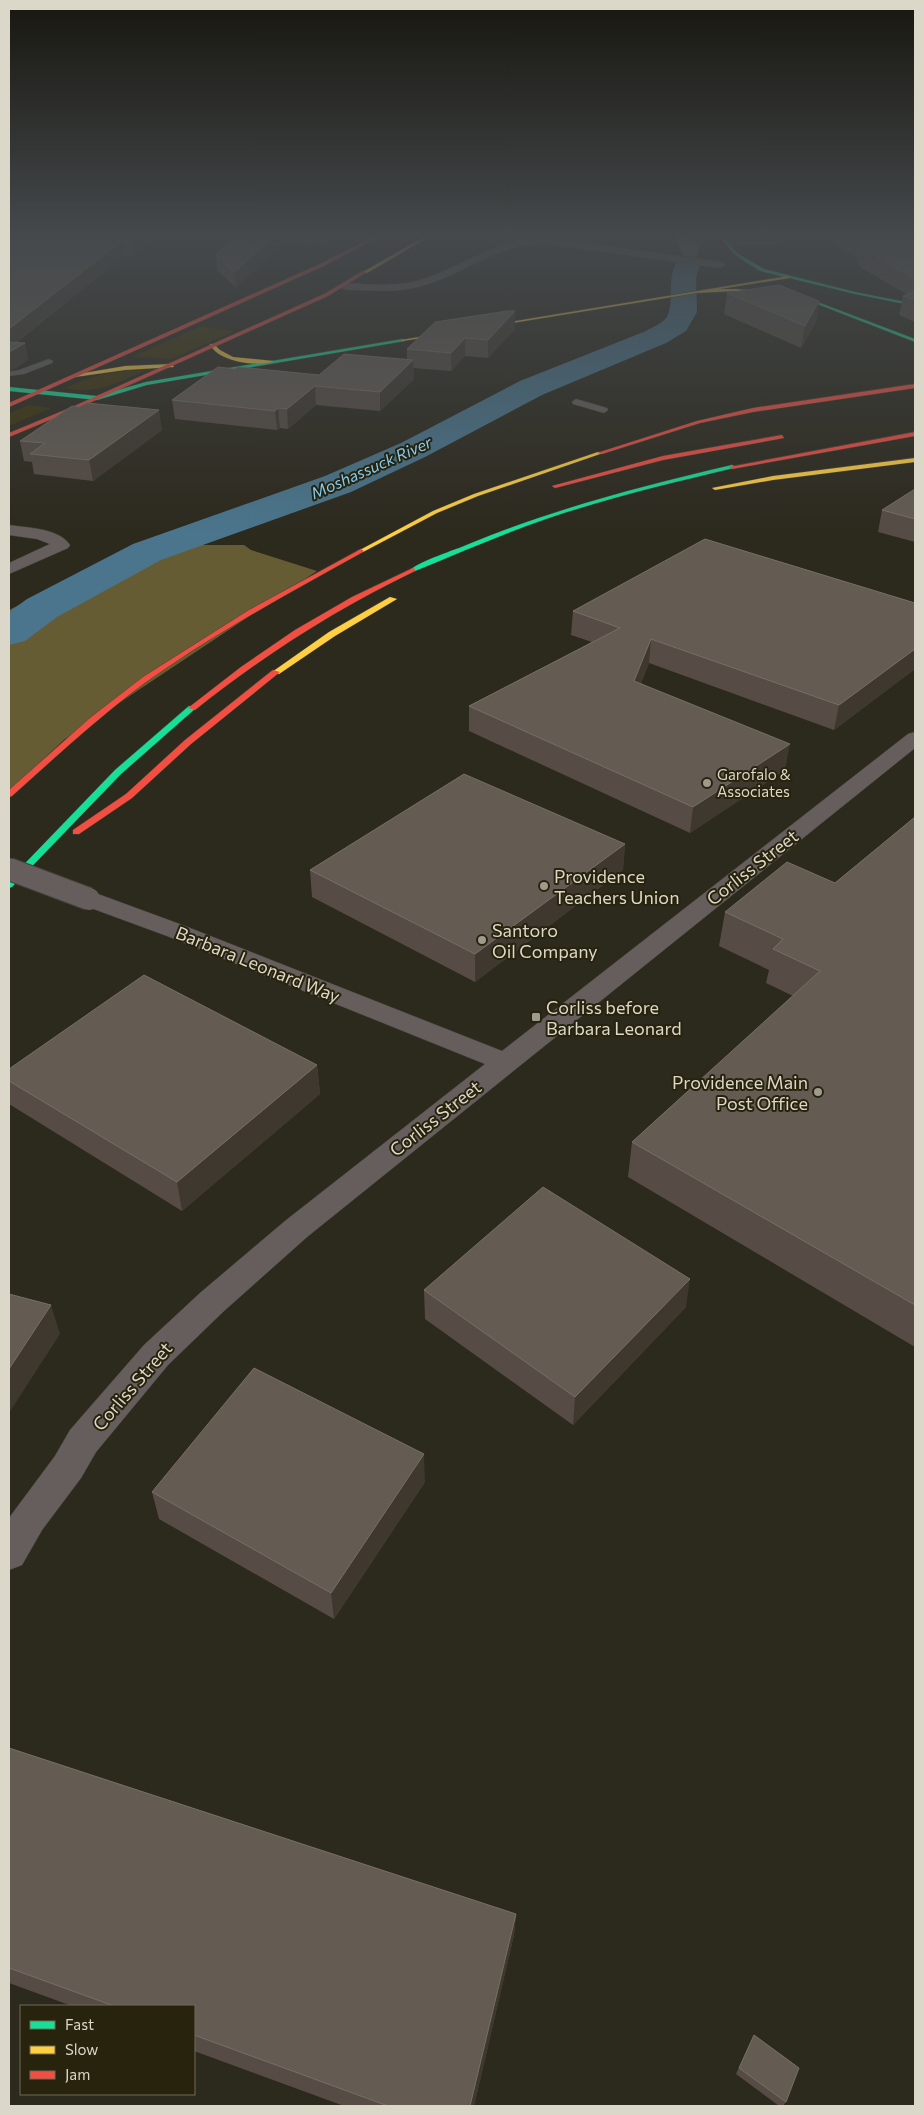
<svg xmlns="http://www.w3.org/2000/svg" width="924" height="2115" font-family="Commissioner,sans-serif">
<rect width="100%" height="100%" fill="#2c291d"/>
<path fill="#3e350a" d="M201,326l34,5 -64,28 -39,-2z
M146,370c-26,12 -52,25 -81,18 30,-13 49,-17 81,-18z
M29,405l22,3 -42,18v-12z"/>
<path fill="#665c33" d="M198,545h46l7,5 66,21 -252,168 -56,52v-181l89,-44 35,-14z"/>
<path fill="#4a758c" d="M674,237h19l6,10 -2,10 -13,-1z"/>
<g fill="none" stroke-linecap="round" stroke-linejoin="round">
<path fill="#4a758c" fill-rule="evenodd" d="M687,257l9,3 4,5 -4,12 1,35 -11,19 -20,12 -124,52 -117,62 -74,35 -190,68 -104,57 -32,24 -16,4v-33l18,-13 106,-55 192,-68 76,-33 119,-62 126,-50c6,-4 16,-7 20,-13 10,-14 -1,-39 12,-58z"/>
<defs>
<path id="lane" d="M282,238l43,1 3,2 -3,2 -45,-2v-2z
M726,241h50l3,2 -3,2 -52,-1 -1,-1z
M49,359l4,2 -1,2 -28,11 -15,2v-4l10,-2z
M576,399l31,9 1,2 -4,3 -31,-9 -1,-2z"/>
<path id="street" d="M529,238h18l174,24 5,3 -5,3 -174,-24c-52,0 -76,27 -122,41 -21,7 -43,6 -65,5 -7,0 -16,1 -21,-4l5,-3c24,1 50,4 73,-2 40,-12 68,-35 112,-43z
M9,525c19,3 50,3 61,20l-2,3 -59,26v-11l41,-19 -13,-5 -28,-4z
M915,732v16l-608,489 -83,74 -56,54 -72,87 -15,26 -39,52 -20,35 -13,5v-52l46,-62 15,-26 74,-85 56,-52 85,-72 200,-157 -318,-128 -87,-32 -3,-5 3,-5 9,-2 9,2 87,32 317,125 406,-317z"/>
<path id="fast" d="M720,237h4l13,16 27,16 91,23 60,12v2l-60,-12 -95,-23 -25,-16z
M794,293l121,46v3l-121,-47z
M403,339l2,2 -258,44 -50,15 -88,-9v-4l88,9 49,-14z
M732,465l2,1v2c-63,15 -126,30 -188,51 -44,15 -87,34 -131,52l-5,-1c12,-10 43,-19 59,-26 85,-35 173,-58 263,-79z
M189,706l7,2 -75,66 -109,113 -3,1v-8l106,-110z"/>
<path id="slow" d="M424,237h5l-62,36 -4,-1z
M788,276l2,2 -70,11h17l43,4 -2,2 -41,-4 -40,2 -294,48 -2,-1z
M210,344h4l6,6 13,7 41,4c-16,7 -58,0 -64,-17z
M172,364l2,3 -49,3 -50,7 -3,-2 53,-9z
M598,452l5,1 -125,43 -41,17 -74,39 -5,-1 75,-40 41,-17z
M915,458v4l-142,18 -58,10 -3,-2 61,-12z
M390,597l7,2 -62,37 -56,38 -7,-2 57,-40z"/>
<path id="jam" d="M373,237h5l-54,29 -315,141v-4l311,-139z
M363,271l4,1 -39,24 -252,113 -67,28v-4l63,-26 252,-113z
M915,384v4l-162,24 -53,11 -98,31 -5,-1 100,-32 56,-13z
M915,432v4l-183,33 -3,-2z
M782,435l2,3 -121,22 -108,28 -3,-2 111,-30z
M361,549l3,2 -1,1c-79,44 -160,87 -233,142 -41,32 -79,67 -118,102l-3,1v-7l81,-72 53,-41 106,-67z
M413,568l2,1v2c-79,38 -151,84 -220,139l-7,-2 53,-41 54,-37 57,-33z
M273,670l7,2 -89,72 -59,54 -53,36h-6v-4l53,-36 59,-54z"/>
</defs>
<use href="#lane" stroke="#46443a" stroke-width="1"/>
<use href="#street" stroke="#46443a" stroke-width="1"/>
<use href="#fast" stroke="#46443a" stroke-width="1"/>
<use href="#slow" stroke="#46443a" stroke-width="1"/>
<use href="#jam" stroke="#46443a" stroke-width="1"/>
<use href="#lane" fill="#655e5d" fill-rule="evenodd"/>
<use href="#street" fill="#655e5d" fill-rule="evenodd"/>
<use href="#fast" fill="#16e098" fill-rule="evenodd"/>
<use href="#slow" fill="#ffcf43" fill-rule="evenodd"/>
<use href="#jam" fill="#f24e42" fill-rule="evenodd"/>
<defs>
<path id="street-bridge" d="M9,869l80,30"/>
</defs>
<use href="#street-bridge" stroke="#46443a" stroke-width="24" stroke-linecap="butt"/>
<use href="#street-bridge" stroke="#655e5d" stroke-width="22"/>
</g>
<path fill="#564c45" d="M9,237h148l-23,19h-10l-108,87h9l3,17 -19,12z
M687,237h13v6z
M821,237h94v85l-16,-7 4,-19 3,-2 -49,-29 1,-6z
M281,238v6l-45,44 -19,-18 -1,-15z
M727,293l92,8 -3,21 -15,26 -77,-34z
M515,329l-27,29 -23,-2 -14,15 -38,-3 1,11 -34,32 -64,-6 -28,24 -8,-1 -3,2 -102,-11 -3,-19 235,-40v-11z
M162,430l-69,51 -59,-7 -2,-12 -8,-1 -4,-20z
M915,489v53l-37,-10 4,-22z
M915,603v66l-81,61 -185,-67 -8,20 144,87 -95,63 -221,-102v-25l123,-64 -21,-7 2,-24z
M915,817v530l-287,-170 4,-35 161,-146 -27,-13 3,-13 -50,-24 6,-34 110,-29z
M625,844l-2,26 -148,112 -163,-85 -2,-27z
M317,1065l3,29 -138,117 -173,-107v-35z
M424,1290l262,17 -113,118 -148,-106z
M425,1482l-91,137 -175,-100 -7,-27z
M9,1748l507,166 -2,21 -40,171h-130l-150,-55v-45h-122l-63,-23z
M754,2035l32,67 -3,4h-4l-43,-32z"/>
<path fill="#3f382f" d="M138,237h19l-23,19 -2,-14z
M272,237h16l-7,1v6l-45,44 -2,-15z
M122,241l2,15 -115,92v-19z
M819,301l-3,21 -15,26 4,-22z
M515,311v18l-27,29v-18z
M465,338v18l-14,15v-18z
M25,343l3,17 -19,12v-20z
M413,360l1,19 -34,32v-19z
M315,386l1,19 -28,24 -1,-20z
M278,408l2,20 -3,2 -2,-19z
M159,410l3,20 -69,51 -4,-21z
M651,639l-2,24 -17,42 2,-24z
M915,649v20l-81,61 5,-25z
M790,744l-5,26 -95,63 3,-26z
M625,844l-2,26 -148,112v-28z
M317,1065l3,29 -138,117 -5,-29z
M690,1279l-4,28 -113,118 2,-28z
M51,1305l9,29 -51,79v-44z
M424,1454l1,28 -91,137 -3,-26z
M516,1914l-2,21 -40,171h-4z"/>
<path fill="#645c53" stroke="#776f66" d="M9,237h129l-6,5 -10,-1 -113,88z
M234,237h38l-38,36 -18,-18z
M854,237h61v42l-55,-32h10z
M779,285l40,16 -14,25 -78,-33z
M915,291v9l-12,-4z
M507,311h8l-27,29 -23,-2 -14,15 -44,-4 28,-27z
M9,342l16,1 -16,9z
M344,354l69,6 -33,32 -65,-6 -28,23 -9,-1 -3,3 -103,-11 46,-33 17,2 3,-2 81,8z
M87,403l72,7 -70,50 -59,-6 15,-11 -25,-2 52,-35 7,1z
M915,489v30l-33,-9z
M705,539l210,64v46l-76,56 -188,-66 -17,42 156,63 -97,63 -224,-101 151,-78 -47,-17z
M464,774l161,70 -150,110 -165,-84z
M915,817v488l-283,-163 188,-171 -47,-22 10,-10 -58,-27 62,-50 48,21z
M144,975l173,90 -140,117 -168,-101v-12z
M543,1187l147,92 -115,118 -151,-107z
M9,1294l42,11 -42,64z
M254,1368l170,86 -93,139 -179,-101z
M9,1748l507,166 -46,192h-82l-194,-71v-29h-80l-105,-38z
M754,2035l45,33 -13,34 -47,-34z"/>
<linearGradient id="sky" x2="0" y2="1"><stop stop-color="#181710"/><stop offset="0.44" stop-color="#45494c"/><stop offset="1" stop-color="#45494c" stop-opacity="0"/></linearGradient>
<rect width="924" height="533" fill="url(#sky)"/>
<g fill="#9e9b8d" stroke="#28230d" stroke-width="2">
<circle cx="707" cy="783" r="5"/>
<circle cx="544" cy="886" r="5"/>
<circle cx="482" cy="940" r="5"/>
<rect x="531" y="1012" width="10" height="10" rx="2.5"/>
<circle cx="818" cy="1092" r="5"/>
</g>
<g text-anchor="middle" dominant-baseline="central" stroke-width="4" stroke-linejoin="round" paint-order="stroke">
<g font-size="15" fill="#dbd8ca" stroke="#28230d" text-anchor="start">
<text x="717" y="774">Garofalo &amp;<tspan x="717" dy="17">Associates</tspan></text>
</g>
<g font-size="16" font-style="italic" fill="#81cdf7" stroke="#28230d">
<text transform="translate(371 467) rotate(-24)">Moshassuck River</text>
</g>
<g font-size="18" fill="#dbd8ca" stroke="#28230d">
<text transform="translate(752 867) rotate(-38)">Corliss Street</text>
<text transform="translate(258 964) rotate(22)">Barbara Leonard Way</text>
<text transform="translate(435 1118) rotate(-38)">Corliss Street</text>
<text transform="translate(132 1386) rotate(-49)">Corliss Street</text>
</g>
<g font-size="18" fill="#dbd8ca" stroke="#28230d" text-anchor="start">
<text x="554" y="876">Providence<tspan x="554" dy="21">Teachers Union</tspan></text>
<text x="492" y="930">Santoro<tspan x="492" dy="21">Oil Company</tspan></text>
<text x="546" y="1007">Corliss before<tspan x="546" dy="21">Barbara Leonard</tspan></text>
<text x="808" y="1082" text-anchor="end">Providence Main<tspan x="808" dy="21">Post Office</tspan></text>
</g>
</g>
<rect width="924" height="2115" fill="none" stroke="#dbd8ca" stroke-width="20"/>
<rect x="20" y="2005" width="175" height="90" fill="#28230d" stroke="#706b59"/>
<rect x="30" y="2021" width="25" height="8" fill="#16e098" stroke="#706b59"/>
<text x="65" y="2030" font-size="15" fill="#dbd8ca">Fast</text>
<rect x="30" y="2046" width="25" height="8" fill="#ffcf43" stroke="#706b59"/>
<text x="65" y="2055" font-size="15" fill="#dbd8ca">Slow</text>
<rect x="30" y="2071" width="25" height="8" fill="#f24e42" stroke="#706b59"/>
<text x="65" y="2080" font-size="15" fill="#dbd8ca">Jam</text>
</svg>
